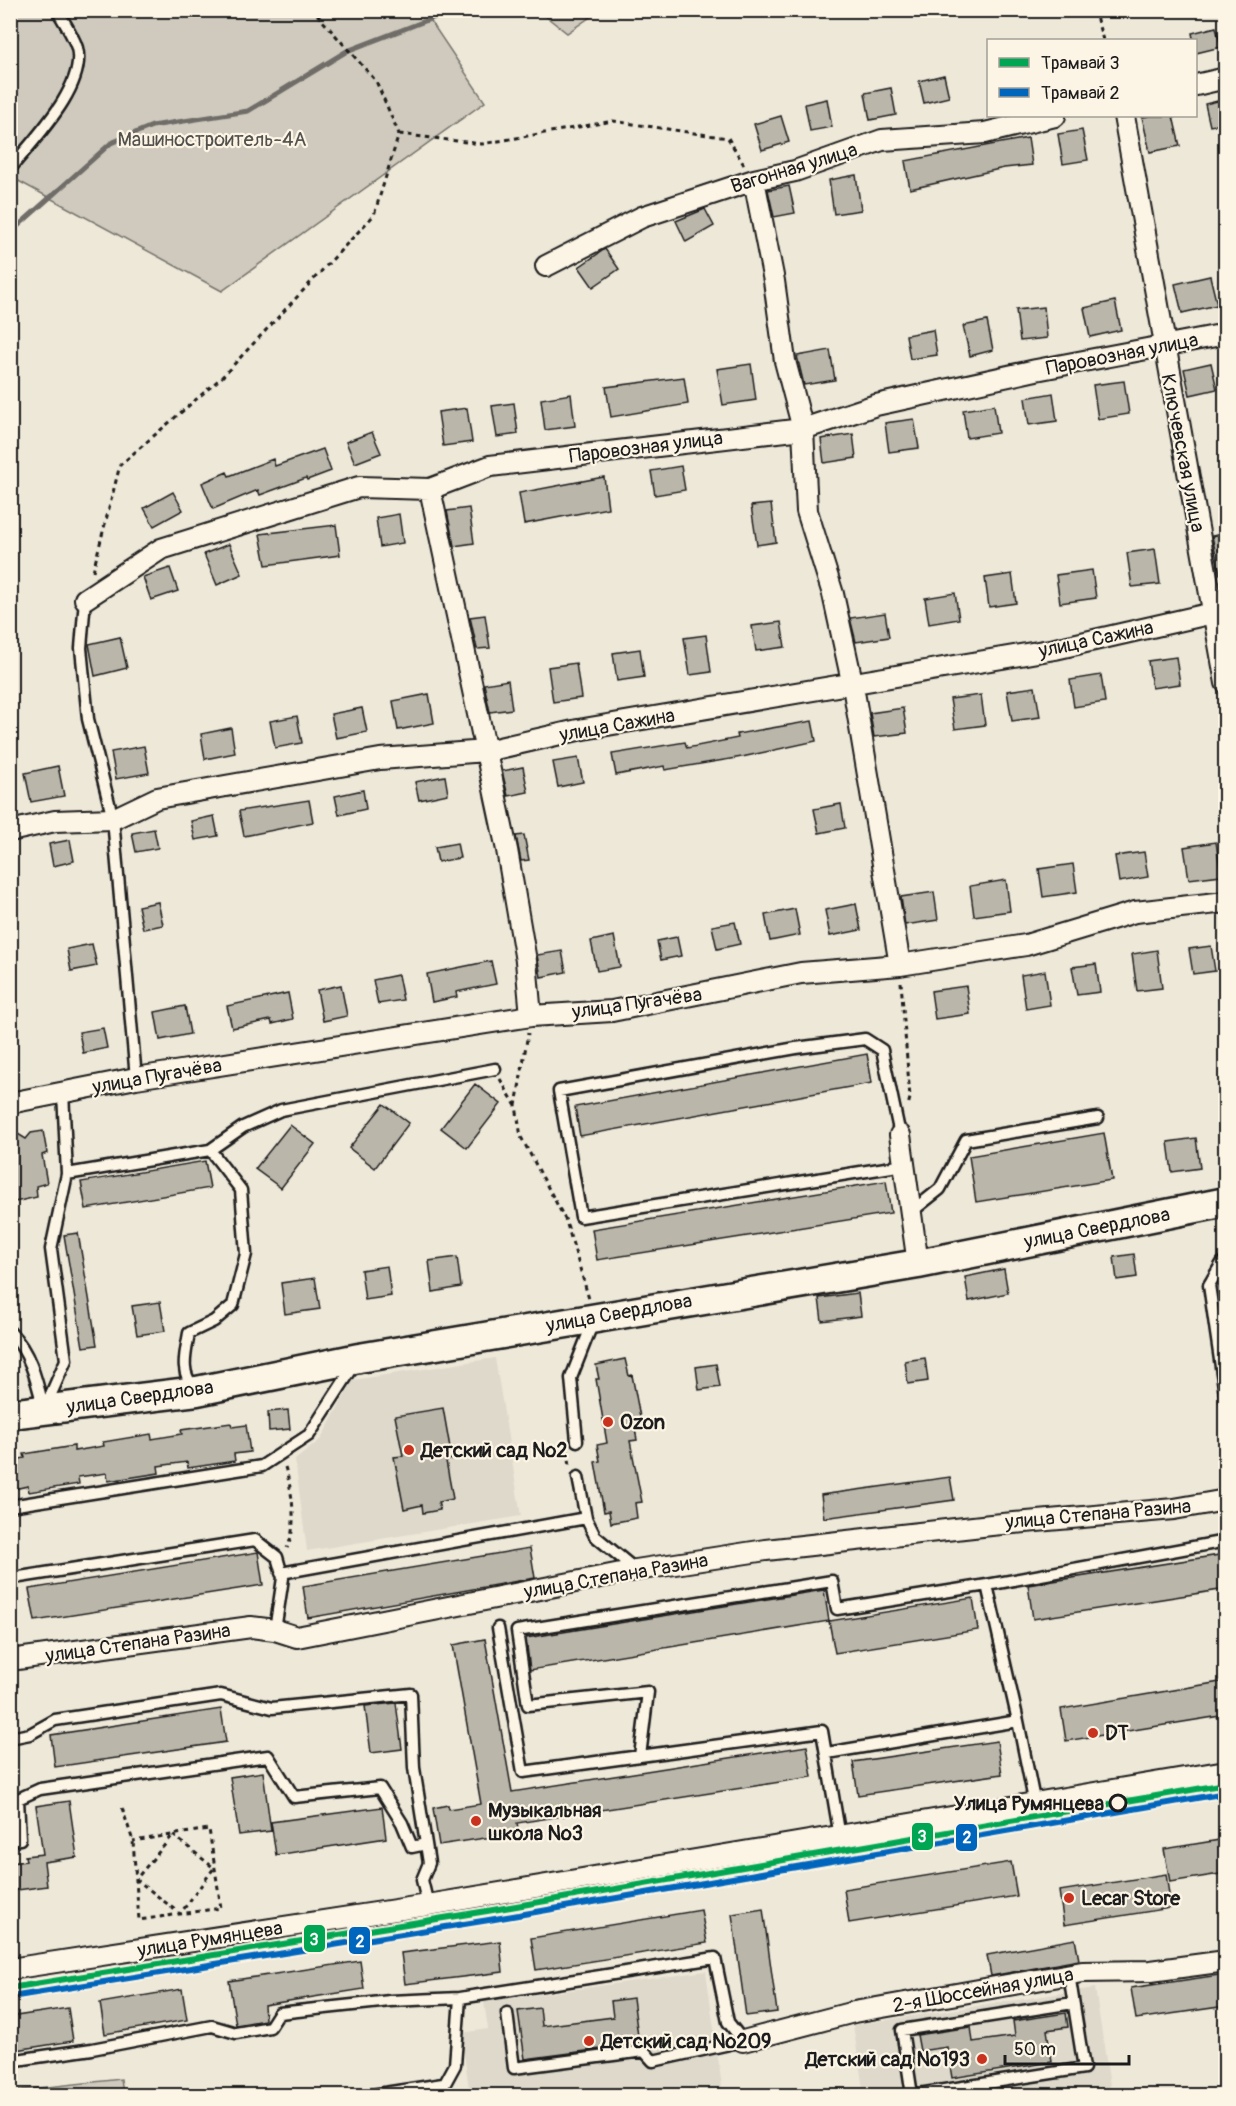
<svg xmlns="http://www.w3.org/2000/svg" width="1236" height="2106" font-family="Pangolin,sans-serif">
<rect width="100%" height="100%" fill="#eee8d9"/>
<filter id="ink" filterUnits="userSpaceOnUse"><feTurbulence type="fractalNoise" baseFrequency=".0167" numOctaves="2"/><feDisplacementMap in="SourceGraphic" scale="12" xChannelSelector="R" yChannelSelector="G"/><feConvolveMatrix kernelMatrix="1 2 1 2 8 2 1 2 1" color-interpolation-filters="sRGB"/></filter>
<g filter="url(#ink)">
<path fill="#ded9cb" d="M495,1358l26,158 -214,35 -12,-91 26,-21 32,-59z
M706,1971l17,123 -253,1 -9,-62 27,-4 -4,-27z
M1095,1988l16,104 -24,4 -223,-1 -11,-70z"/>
<path fill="#cfcabd" stroke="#76736c" stroke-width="1.5" d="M10,11h414l61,91 -263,189 -211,-114z
M539,11v-1l60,1 -32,22z
M121,2079l2,16h-112v-4z"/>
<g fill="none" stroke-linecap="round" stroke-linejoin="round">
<path stroke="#6f6c67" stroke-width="5" d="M10,233l101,-90 41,-17 96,-15 99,-60 91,-35 4,-6"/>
</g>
<path fill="#bab6aa" stroke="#1c1c1c" stroke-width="1.5" d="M1216,27l5,20 -25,6 -4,-20z
M944,75l5,22 -25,6 -5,-22z
M891,88l5,27 -26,5 -5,-27z
M827,99l5,28 -22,4 -5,-27z
M1226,99v24l-16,3 -5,-22z
M781,116l8,26 -27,8 -8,-26z
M1151,116h22l7,30 -30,6 -8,-35z
M1082,130l6,30 -25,4 -5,-30z
M1028,138l4,27 -28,3 -94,21 -5,-28z
M856,175l5,35 -27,4 -5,-34z
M789,186l6,27 -21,4 -6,-27z
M705,209l9,17 -28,16 -10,-21z
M605,249l14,20 -26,18 -14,-20z
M1210,276l7,29 -35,8 -7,-29z
M1115,301l6,29 -31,7 -6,-29z
M1044,307l3,31 -27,3 -4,-31z
M987,321l6,29 -23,6 -7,-30z
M933,330l4,25 -27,4 -4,-24z
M830,350l5,30 -31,5 -7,-29z
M1211,363l6,26 -27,6 -6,-26z
M751,364l5,36 -33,5 -6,-36z
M684,377l4,27 -77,13 -5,-30z
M1124,381l5,33 -31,5 -5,-34z
M1053,393l4,28 -28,4 -4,-27z
M571,394l4,32 -30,4 -4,-31z
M514,403l4,31 -21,3 -5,-31z
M994,405l4,28 -31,5 -4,-28z
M467,408l5,34 -29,4 -5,-34z
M914,419l5,29 -30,4 -4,-29z
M372,432l9,21 -26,10 -9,-21z
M853,434l3,24 -32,5 -3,-24z
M323,449l8,22 -24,9 -1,-2 -46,17 -2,-5 -45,19 -11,-26 25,-11 2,4 44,-17 2,7z
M681,466l4,24 -30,5 -4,-24z
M604,477l4,31 -84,16 -5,-31z
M173,492l10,18 -29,16 -10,-18z
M771,504l5,38 -19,3 -6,-39z
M469,508l5,35 -20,3 -7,-35z
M399,514l4,29 -23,4 -4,-29z
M336,525l4,30 -74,10 -6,-31z
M1226,533v41h-6l-8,-38z
M229,544l13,30 -25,11 -13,-31z
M1155,549l5,35 -28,3 -5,-34z
M170,568l8,23 -27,9 -8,-23z
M1092,570l4,28 -36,5 -4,-28z
M1012,574l4,29 -27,4 -4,-29z
M955,593l4,26 -30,5 -4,-26z
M885,613l4,24 -33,5 -6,-24z
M485,615l5,33 -13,1 -7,-32z
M781,622l4,25 -29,4 -4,-25z
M706,635l5,37 -21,3 -6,-37z
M120,637l7,31 -32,8 -6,-32z
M640,649l4,28 -27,4 -4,-28z
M1176,657l4,27 -28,4 -4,-27z
M576,663l5,35 -28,4 -5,-35z
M1101,675l4,27 -31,5 -4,-27z
M508,680l4,29 -22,3 -6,-28z
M1035,687l5,30 -28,4 -5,-30z
M429,694l5,29 -36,7 -5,-29z
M981,695l4,30 -30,4 -5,-30z
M362,708l5,24 -31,6 -5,-24z
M903,708l4,25 -33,4 -4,-24z
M297,716l5,27 -27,5 -5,-27z
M812,721l4,20 -74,16 -77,13 -1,-4 -48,9 -4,-21 73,-12 2,6 51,-10 -1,-4z
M231,728l4,25 -30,6 -4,-25z
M144,746l5,27 -33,6 -5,-27z
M578,758l5,24 -25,5 -5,-25z
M58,766l6,30 -33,6 -6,-29z
M523,767l5,25 -20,4 -6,-25z
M445,776l3,18 -29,6 -4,-18z
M363,790l3,19 -27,6 -4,-19z
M309,800l4,22 -69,14 -5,-25z
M841,804l4,24 -26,5 -5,-24z
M214,816l4,20 -23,4 -4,-19z
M154,829l4,19 -22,4 -4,-19z
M524,835l5,25 -8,1 -5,-25z
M70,840l4,21 -21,5 -4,-22z
M1216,842l5,33 -32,4 -5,-32z
M457,843l3,15 -22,4 -3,-15z
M1144,852l4,25 -29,5 -4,-26z
M1073,864l4,28 -34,5 -4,-28z
M1006,880l4,31 -36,5 -4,-30z
M934,892l4,28 -33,5 -4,-28z
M158,902l5,23 -20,4 -5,-23z
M856,904l5,26 -31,6 -5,-26z
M795,909l5,26 -30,6 -5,-26z
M735,922l5,22 -23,5 -5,-23z
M614,936l6,31 -23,4 -6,-30z
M677,937l4,19 -20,4 -4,-19z
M92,944l5,22 -26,5 -4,-22z
M1211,946l4,25 -22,3 -4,-25z
M1157,950l5,38 -25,3 -5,-37z
M562,951l4,21 -25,5 -4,-22z
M491,961l5,23 -40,8 1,5 -25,5 -5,-28z
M1096,964l4,28 -23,3 -5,-28z
M1045,971l5,34 -24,4 -5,-34z
M398,975l5,25 -25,4 -5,-24z
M341,985l6,31 -24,5 -6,-31z
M966,986l4,28 -35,5 -4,-28z
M288,993l5,26 -21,5 -1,-4 -39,8 -5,-22z
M185,1006l5,28 -30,6 -5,-28z
M103,1028l4,20 -24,5 -4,-21z
M867,1054l5,29 -292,53 -5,-29z
M475,1084l26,20 -34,44 -26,-20z
M384,1104l25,19 -34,45 -26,-20z
M290,1125l25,19 -34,44 -26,-19z
M43,1131l4,22 -5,2 5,28 -11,3 1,11 -27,6v-68l8,-1 8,5 5,-6z
M1104,1133l8,47 -136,22 -7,-46z
M1196,1138l4,30 -28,4 -4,-30z
M205,1161l5,27 -124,21 -5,-27z
M886,1181l5,32 -294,47 -5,-31z
M78,1233l19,112 -14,2 -19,-112z
M1134,1254l3,23 -20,3 -3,-23z
M457,1257l4,30 -28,5 -4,-31z
M387,1266l4,30 -26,4 -4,-30z
M1004,1269l4,24 -39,8 -4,-24z
M315,1278l5,31 -35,5 -4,-31z
M858,1293l3,23 -39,5 -3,-23z
M160,1302l5,29 -28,4 -5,-29z
M925,1358l3,23 -20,3 -3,-23z
M625,1359l4,17 3,-1 9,47 -7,1 3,17 -7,1 12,61 -7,1 2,15 -26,5 -2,-12 -5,1 -9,-50 5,-1 -3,-16 10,-2 -11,-64h3l-3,-14z
M716,1364l4,23 -21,3 -3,-23z
M443,1408l9,51 -6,2 7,38 -15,3 2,8 -17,3 -1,-8 -18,4 -10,-52 9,-1 -8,-40z
M288,1410l2,19 -21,2 -1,-19z
M231,1423l1,4 14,-2 4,27 -16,2 1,7 -47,7 -1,-6 -29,4 1,7 -51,8 -1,-8 -29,4 1,7 -50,8 -1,-6 -14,3 -4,-28 15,-3 -1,-4 50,-8v5l30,-5 -1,-4 48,-8 1,5 30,-5 -1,-4z
M950,1477l4,23 -130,18 -3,-23z
M530,1548l5,30 -227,40 -5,-32z
M258,1552l5,33 -228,36 -6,-32z
M1226,1554v35l-193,30 -5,-34z
M824,1590l5,31 -299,49 -4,-32z
M973,1598l5,32 -143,23 -6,-32z
M485,1639l27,153 295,-46 5,31 -295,46 2,10 -80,12 -6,-37 15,-3 1,4 32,-5 -28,-159z
M1226,1681v34l-160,26 -5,-32z
M396,1703l6,46 -31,4 -6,-47z
M221,1709l5,33 -171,25 -4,-32z
M997,1741l5,33 -144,21 -5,-33z
M263,1772l8,59 -32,4 -9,-58z
M69,1801l8,56 -33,5 3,24 -37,5v-28l16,-2 -1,-5 18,-2 -7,-48z
M382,1807l4,31 -110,17 -5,-33z
M1226,1839v34l-56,9 -6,-33z
M1011,1862l6,34 -168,27 -5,-34z
M1166,1874l5,34 -107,17 -5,-34z
M763,1909l14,103 -31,4 -14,-102z
M701,1910l6,33 -171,27 -5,-32z
M1075,1939l4,21 -88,16 -4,-21z
M500,1941l3,31 -98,12 -4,-31z
M360,1961l4,28 -100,16 1,15 -29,5 -7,-44z
M1226,1974v32l-90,13 -5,-31z
M182,1989l5,31 -82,14 -5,-31z
M633,1998l6,46 -114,15 -7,-48 22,-3 2,18 71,-9 -2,-16z
M68,2008l5,33 -63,10v-34z
M1066,2013l2,14 -21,3 5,32 -100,16 -5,-31 -27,4 -3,-16 54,-8 2,15 42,-6 -2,-15z"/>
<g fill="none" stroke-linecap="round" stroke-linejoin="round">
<defs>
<path id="lane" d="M10,169c22,-28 77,-82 67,-121 -4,-13 -13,-26 -20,-38
M85,599l-4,49 7,71 25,100 23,259
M900,1135l-18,-85 -17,-11 -69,9 -237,43 22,126 323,-52
M210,1150l33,-23 38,-17 214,-41
M67,1174l143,-24 31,40 5,64 -13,51 -19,16 -25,12c-3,19 -10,39 5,54
M911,1212l29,-23 26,-49 132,-22
M1226,1261l-4,2 -13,22 17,116
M10,1332c21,21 27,50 34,78l22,-50 -15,-111 16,-75 -4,-82
M577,1441l-6,-63 22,-56
M578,1477l8,41
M10,1506l252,-40 47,-31 46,-71
M281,1573l305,-55 9,18 41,34
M20,1577l235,-37 22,17 6,21 -8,52
M987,1585l239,-44
M498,1628l25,144 117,-16
M10,1738l20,-4 25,-14 166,-25 51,13 139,-14 3,74 15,95 -7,17 6,25
M827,1753l191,-32 17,84
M840,1837l-18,-106 -182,25 8,-64 -120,13 -11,-74 315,-50 5,28 150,-24 31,136
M10,1840l10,-1 -2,-40 22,-10 228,-33 26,41 86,-9 22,35 10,24 14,-3
M1069,1974c5,31 10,63 15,94l-172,27 -10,-65 171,-27
M10,2061l82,-12 120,-23 24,7 34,-6 9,-14 111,-12 70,-3
M365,2096l78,-12
M438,2096l17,-31 5,-67 255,-40 13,64 15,19 -90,20 -9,-10 -130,17 -7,-55"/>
<path id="street" d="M1196,85l30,-7
M1124,116l102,567
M754,180l20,101 11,80 18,68 4,82 26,83 20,92 47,279
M546,266l96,-49 112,-37 41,-9 87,-31 103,-7 70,-17
M430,489l77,361 19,111 5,55
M85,599l76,-50 198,-62 71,2 60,-23 313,-37 73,-24 160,-35 190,-36
M10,831l45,-10 58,-2 44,-21 223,-39 106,-8 92,-21 477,-81 171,-39
M10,1103l126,-25 395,-62 81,-5 189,-38 99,-8 126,-20 109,-33 91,-10
M900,1135l18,129
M10,1660l241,-33 24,3 22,7 339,-67 130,-20 225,-25 183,-16 52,-9
M10,1969l418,-64 798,-134
M743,2041l111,-29 228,-40 69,-1 75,-10"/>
<path id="secondary" d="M10,1414l187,-23 162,-33 559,-94 308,-62"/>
</defs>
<use href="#lane" stroke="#1c1c1c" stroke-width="15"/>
<use href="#street" stroke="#1c1c1c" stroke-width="24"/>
<use href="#secondary" stroke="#1c1c1c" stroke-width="33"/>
<path stroke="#1c1c1c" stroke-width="3" stroke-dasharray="4.5 4.5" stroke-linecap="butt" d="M1094,10l9,30
M399,134l83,10 131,-23 115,17 16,27
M93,571l27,-106 102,-88 152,-162 25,-81 -23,-53 -63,-71
M901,982l9,116 -2,8
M500,1079l16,27 5,31 45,84 23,78
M516,1106l12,-73
M568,1451l2,15
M285,1467c7,23 13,59 2,81
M122,1808l11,33 6,79 82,-12 -12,-79 -76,12
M173,1835l41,33 -34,46 -44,-35z"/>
<use href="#lane" stroke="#fcf5e5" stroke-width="10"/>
<use href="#street" stroke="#fcf5e5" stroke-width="20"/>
<use href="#secondary" stroke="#fcf5e5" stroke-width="28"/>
<defs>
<path id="tram-1" d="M10,1988l477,-77 739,-127"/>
<path id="tram-2" d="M11,1997l478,-77 737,-127"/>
</defs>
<use href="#tram-1" stroke="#fcf5e5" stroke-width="10"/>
<use href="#tram-2" stroke="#fcf5e5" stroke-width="10"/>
<use href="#tram-1" stroke="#00a651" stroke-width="6"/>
<use href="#tram-2" stroke="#0065bd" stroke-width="6"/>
</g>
</g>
<g fill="#c8321e" stroke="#fcf5e5" stroke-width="2">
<circle cx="608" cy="1422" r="6"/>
<circle cx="409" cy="1450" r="6"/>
<circle cx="1093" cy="1733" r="6"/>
<circle cx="476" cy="1821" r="6"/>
<circle cx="1069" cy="1898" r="6"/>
<circle cx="589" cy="2041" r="6"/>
<circle cx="982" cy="2059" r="6"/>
</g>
<circle fill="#fcf5e5" stroke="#1c1c1c" stroke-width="3" cx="1118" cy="1803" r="8"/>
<g text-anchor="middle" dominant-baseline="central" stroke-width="4.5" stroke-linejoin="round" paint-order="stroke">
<g font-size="20" fill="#52504c" stroke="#fcf5e5">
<text x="212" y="139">Машиностроитель-4А</text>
</g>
<g font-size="20" fill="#1c1c1c" stroke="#fcf5e5">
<text transform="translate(794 168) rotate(-17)">Вагонная улица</text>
<text transform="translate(1122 354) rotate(-11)">Паровозная улица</text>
<text transform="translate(646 447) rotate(-7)">Паровозная улица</text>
<text transform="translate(1183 453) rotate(79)">Ключевская улица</text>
<text transform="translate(1096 639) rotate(-12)">улица Сажина</text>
<text transform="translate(617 725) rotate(-10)">улица Сажина</text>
<text transform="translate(637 1003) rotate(-8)">улица Пугачёва</text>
<text transform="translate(157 1076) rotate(-10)">улица Пугачёва</text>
<text transform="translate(1097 1228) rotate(-11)">улица Свердлова</text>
<text transform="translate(619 1313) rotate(-10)">улица Свердлова</text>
<text transform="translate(140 1397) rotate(-8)">улица Свердлова</text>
<text transform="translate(1098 1514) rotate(-5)">улица Степана Разина</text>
<text transform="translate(616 1576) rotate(-10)">улица Степана Разина</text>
<text transform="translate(138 1643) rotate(-8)">улица Степана Разина</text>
<text transform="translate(210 1939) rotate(-9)">улица Румянцева</text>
<text transform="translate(983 1990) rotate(-10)">2-я Шоссейная улица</text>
</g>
<g font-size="20" font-weight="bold" fill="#1c1c1c" stroke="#fcf5e5" text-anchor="start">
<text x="620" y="1422">Ozon</text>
<text x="421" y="1450">Детский сад №2</text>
<text x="1105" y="1733">DT</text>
<text x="488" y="1810">Музыкальная<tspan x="488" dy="23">школа №3</tspan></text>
<text x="1081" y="1898">Lecar Store</text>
<text x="601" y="2041">Детский сад №209</text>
<text x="970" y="2059" text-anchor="end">Детский сад №193</text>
</g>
<g font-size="20" font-weight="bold" fill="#1c1c1c" stroke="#fcf5e5" text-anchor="end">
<text x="1104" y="1803">Улица Румянцева</text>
</g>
</g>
<g stroke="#fcf5e5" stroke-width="2">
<rect x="911" y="1822" width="23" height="29" rx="6" fill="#00a651"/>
<rect x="955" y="1823" width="23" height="29" rx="6" fill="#0065bd"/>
<rect x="303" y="1924" width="23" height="29" rx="6" fill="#00a651"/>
<rect x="348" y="1926" width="23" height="29" rx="6" fill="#0065bd"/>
</g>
<g font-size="16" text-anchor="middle" font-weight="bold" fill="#fff">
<text x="922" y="1842">3</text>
<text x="967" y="1843">2</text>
<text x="314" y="1945">3</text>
<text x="360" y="1947">2</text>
</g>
<rect width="1236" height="2106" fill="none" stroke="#fcf5e5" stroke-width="36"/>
<rect x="18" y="18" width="1200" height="2070" fill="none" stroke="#1c1c1c" stroke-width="2" filter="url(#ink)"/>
<rect x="987" y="39" width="210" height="78" fill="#fcf5e5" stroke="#a29e95" stroke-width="1.5"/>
<rect x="999" y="58" width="30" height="9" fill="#00a651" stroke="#a29e95" stroke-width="1.5"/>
<text x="1041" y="69" font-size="18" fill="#1c1c1c">Трамвай 3</text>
<rect x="999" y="88" width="30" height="9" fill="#0065bd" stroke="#a29e95" stroke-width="1.5"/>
<text x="1041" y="99" font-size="18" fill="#1c1c1c">Трамвай 2</text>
<path d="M1005 2055v9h124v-9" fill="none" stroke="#1c1c1c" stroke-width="3"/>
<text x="1014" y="2055" font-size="18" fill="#1c1c1c" stroke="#fcf5e5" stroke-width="4.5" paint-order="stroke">50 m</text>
</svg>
